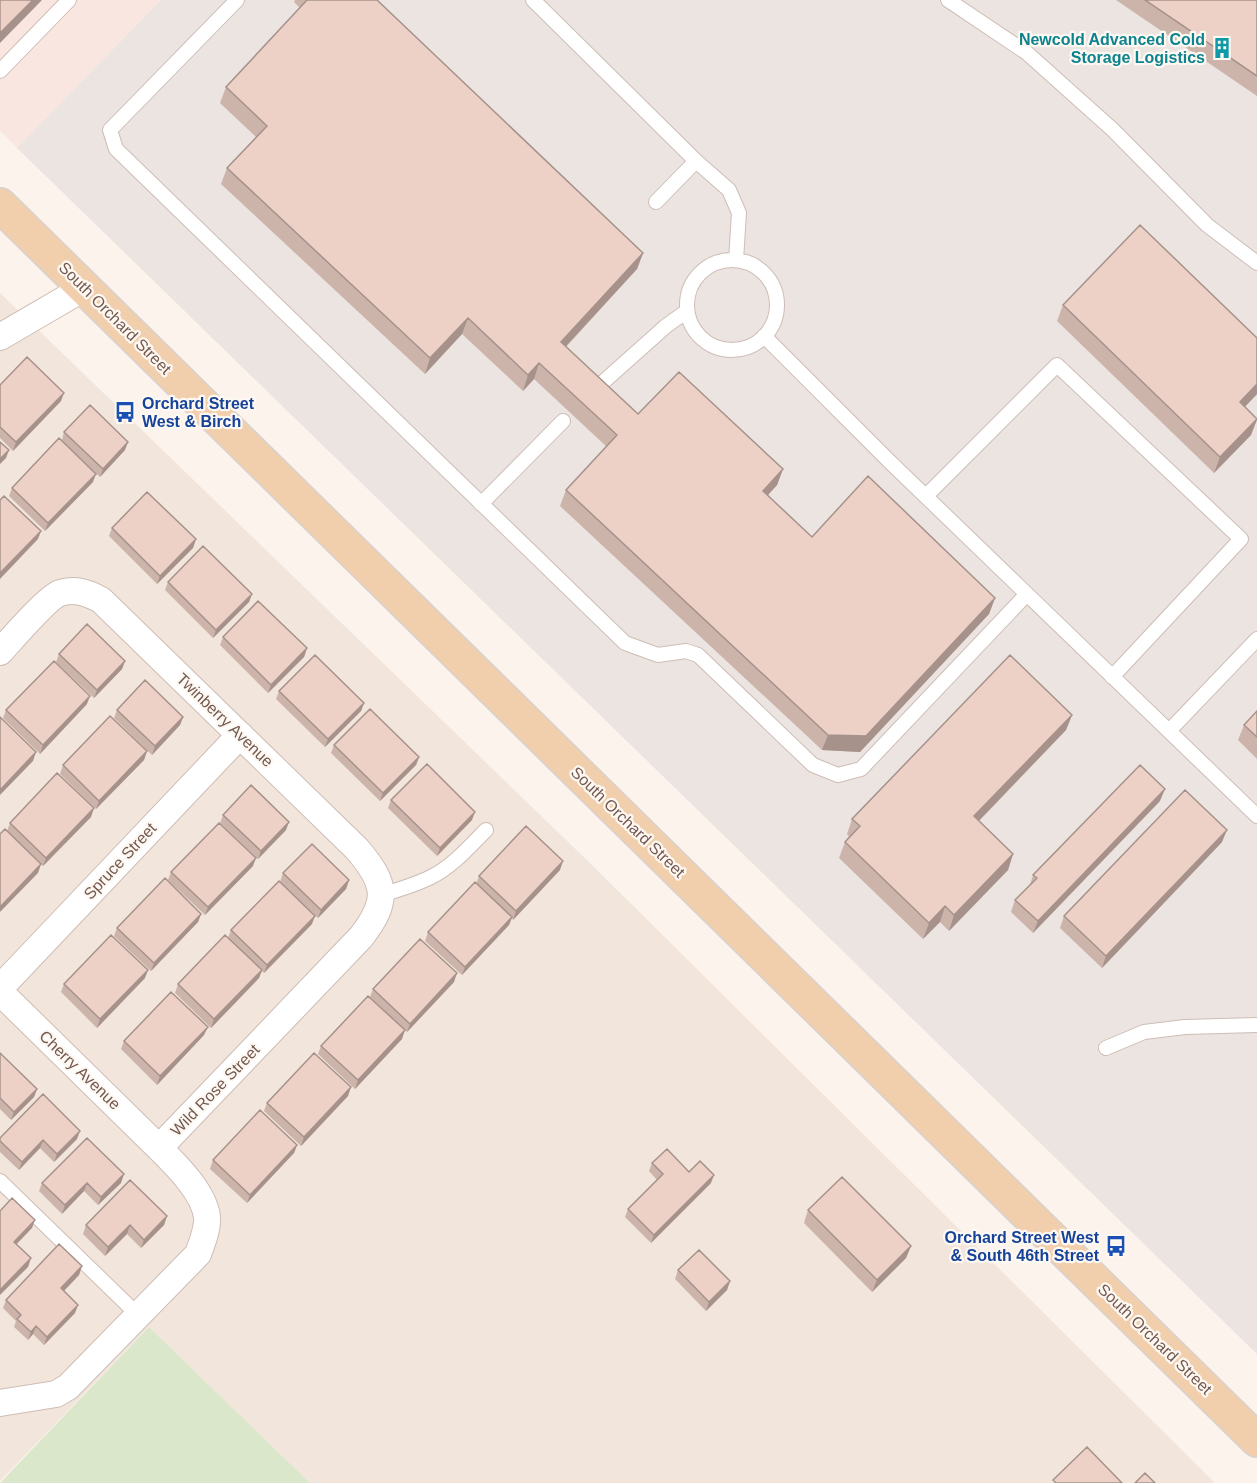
<svg xmlns="http://www.w3.org/2000/svg" width="1257" height="1483" font-family="Helvetica,sans-serif">
<rect width="100%" height="100%" fill="#fbf3ec"/>
<path fill="#f2e5db" d="M0,293l594,574 621,616h-905l-161,-156 -149,154z"/>
<path fill="#f9e6e1" d="M0,0h161l-144,148 -17,-17z"/>
<path fill="#ebe4e1" d="M161,0h1096v1354l-1240,-1206z"/>
<path fill="#dae7cb" d="M149,1327l161,156h-310z"/>
<g fill="none" stroke-linecap="round" stroke-linejoin="round">
<defs>
<path id="service" d="M237,0l-127,130 6,19 509,494 33,12 28,-4 12,4 115,110 25,10 23,-6 166,-175
M533,0l163,161 33,29 10,23 -3,47
M948,0l79,53 86,77 94,95 50,38
M0,71l69,-71
M656,202l40,-41
M687 305a45 45 0 1 1 90 0a45 45 0 1 1-90 0Z
M764,336l125,125 368,355
M601,384l65,-58 21,-15
M926,496l131,-131 184,174 -129,138
M481,504l82,-83
M1169,731l88,-92
M381,895c17,-5 34,-10 50,-18 21,-10 39,-31 55,-47
M1106,1048l38,-16 41,-5 72,-2
M0,1181l138,134"/>
<path id="minor" d="M0,337l84,-49
M0,652c11,-12 48,-55 60,-59 15,-5 28,0 41,7l256,249c30,35 32,52 4,88l-202,211c17,17 45,44 48,69 1,12 -5,26 -9,37l-130,133 -12,7 -56,9
M0,988l240,-253
M0,992l159,156"/>
<path id="primary" d="M0,205l1257,1235"/>
</defs>
<use href="#service" stroke="#cebdb5" stroke-width="16"/>
<use href="#minor" stroke="#cebdb5" stroke-width="28"/>
<use href="#primary" stroke="#d8d1ce" stroke-width="36"/>
<use href="#service" stroke="#fff" stroke-width="14"/>
<use href="#minor" stroke="#fff" stroke-width="26"/>
<use href="#primary" stroke="#f1cfad" stroke-width="33"/>
</g>
<path fill="#ccb4ab" d="M295,0h82l266,253 -6,16 -71,78 72,67 145,55 -6,16 -9,10 44,42 183,61 -6,16 -129,138 -38,-2 -262,-244 6,-16 41,-43 -73,-68 -11,12 -61,-57 -37,40 -204,-190 6,-16 29,-31 -36,-34 6,-16 74,-79 -6,-6z
M1116,0h141v96z
M1063,305l194,89 -12,13 12,13 -6,15 -37,38 -157,-152z
M0,385l61,16 -48,50 -13,-13z
M64,432l61,18 -25,27 -26,-24 19,29 -48,49 -36,-35 3,-8 50,-48z
M112,528l84,11 -3,9 -36,36 -48,-48z
M168,582l84,12 -3,8 -36,36 -48,-48z
M223,637l84,11 -3,9 -36,36 -48,-48z
M59,654l66,7 -3,8 -28,29 -38,-36z
M279,691l85,12 -3,8 -36,36 -49,-48z
M87,704l-47,50 -37,-36 3,-8z
M117,710l66,7 -3,8 -28,30 -38,-37z
M1257,711v48l-19,-19 6,-15z
M1072,715l-6,15 -87,91 34,33 -5,16 -59,61 -9,-9 -17,17 -84,-81 6,-16 4,-5 -2,-3 5,-15z
M334,745l85,12 -3,8 -36,36 -49,-48z
M147,751l-3,9 -48,49 -36,-35 3,-9z
M391,800l81,20 -35,36 -49,-48z
M1160,801l-127,132 -22,-21 4,-12 15,-15 3,-10z
M223,815l63,15 -28,29 -38,-36z
M91,817l-48,49 -36,-35 3,-8z
M1222,842l-120,126 -42,-40 4,-12z
M253,866l-48,49 -37,-35 3,-8z
M560,870l-47,50 -1,-2 -3,7 -47,50 -37,-34 3,-9 48,-48 3,-8z
M283,873l66,7 -3,9 -28,29 -38,-36z
M201,914l-3,8 -47,49 -37,-35 3,-8z
M312,924l-48,49 -2,-2 -3,7 -48,50 -36,-35 3,-9 50,-46 3,-8z
M145,978l-48,50 -36,-36 3,-8z
M454,982l-47,50 -37,-35 3,-8z
M204,1035l-47,50 -36,-36 3,-8z
M402,1039l-47,50 -37,-35 3,-8z
M0,1053l37,36 -3,8 -23,23 -11,-11z
M348,1096l-47,50 -37,-35 3,-8z
M0,1138l77,1 -23,23 -14,-14 -21,22 -19,-18z
M297,1145l-3,8 -47,50 -37,-34 3,-9z
M652,1163l37,9 22,11 -60,60 -26,-26 3,-8 29,-29 -8,-9z
M42,1183h79l-23,22 -14,-14 -22,23 -23,-23z
M808,1210l103,36 -5,12 -34,34 -68,-69z
M167,1216l-3,9 -23,23 -14,-14 -22,22 -22,-22 3,-9z
M82,1266l-3,9 -15,16 11,22 -31,32 -11,-11 -5,6 -14,-13 2,-6 -13,-13 3,-8z
M678,1270l52,11 -3,9 -21,21 -31,-32z"/>
<path fill="#a6928b" d="M33,0h9l-42,43v-10z
M643,253l-6,16 -82,89 6,-16z
M468,318l-6,16 -37,40 5,-16z
M539,363l-5,16 -11,12 5,-16z
M1257,384v10l-23,24 6,-16z
M64,393l-3,8 -48,50 3,-9z
M1257,419l-6,16 -37,38 6,-16z
M128,442l-3,8 -25,27 3,-8z
M9,450l-3,8 -6,6v-5z
M783,469l-6,16 -20,22 6,-16z
M96,474l-3,8 -48,49 3,-8z
M41,531l-3,8 -38,40v-6z
M196,539l-3,9 -36,36 3,-8z
M252,594l-3,8 -36,36 3,-8z
M995,598l-6,16 -129,138 -38,-2 6,-15z
M307,648l-3,9 -36,36 3,-8z
M125,661l-3,8 -28,29 3,-8z
M90,696l-3,8 -47,50 3,-9z
M364,703l-3,8 -36,36 3,-8z
M1072,715l-6,15 -98,102 6,-16z
M183,717l-3,8 -28,30 3,-9z
M147,751l-3,9 -48,49 3,-8z
M36,752l-3,9 -33,34v-5z
M419,757l-3,8 -36,36 3,-8z
M1165,789l-5,12 -127,132 5,-12z
M94,808l-3,9 -48,49 3,-8z
M475,812l-3,8 -35,36 3,-8z
M289,822l-3,8 -28,29 3,-8z
M1227,830l-5,12 -120,126 4,-12z
M1013,854l-5,16 -59,61 5,-16z
M256,858l-3,8 -48,49 3,-8z
M563,861l-3,9 -47,50 3,-9z
M41,864l-3,9 -38,39v-5z
M349,880l-3,9 -28,29 3,-8z
M945,906l-5,16 -17,17 6,-16z
M201,914l-3,8 -47,49 3,-8z
M315,916l-3,8 -48,49 3,-8z
M512,917l-3,8 -47,50 3,-8z
M148,970l-3,8 -48,50 3,-9z
M262,970l-3,8 -48,50 3,-9z
M457,973l-3,9 -47,50 3,-8z
M208,1027l-4,8 -47,50 3,-9z
M405,1030l-3,9 -47,50 3,-9z
M351,1087l-3,9 -47,50 3,-9z
M37,1089l-3,8 -23,23 3,-8z
M80,1131l-3,8 -23,23 3,-8z
M43,1140l-3,8 -21,22 3,-8z
M297,1145l-3,8 -47,50 3,-8z
M124,1174l-3,9 -23,22 3,-8z
M714,1175l-3,8 -60,60 3,-8z
M87,1183l-3,8 -22,23 3,-9z
M167,1216l-3,9 -23,23 3,-8z
M35,1220l-3,8 -21,22 3,-8z
M130,1225l-3,9 -22,22 3,-9z
M911,1246l-5,12 -34,34 5,-12z
M31,1258l-3,9 -28,28v-5z
M82,1266l-3,9 -21,22 3,-9z
M730,1281l-3,9 -21,21 3,-9z
M78,1305l-3,8 -31,32 3,-8z
M36,1326l-3,8 -5,6 3,-8z"/>
<path fill="#edd1c7" stroke="#a6928b" stroke-width="1.5" d="M0,0h33l-33,33z
M307,0h70l266,253 -82,89 77,72 41,-42 104,97 -20,22 49,46 56,-61 127,122 -129,138 -38,-1 -262,-245 51,-55 -78,-72 -11,12 -60,-57 -38,40 -203,-190 40,-42 -41,-39z
M1145,0h112v76z
M1140,225l117,113v46l-17,18 17,17 -37,38 -157,-152z
M27,357l37,36 -48,49 -16,-15v-42z
M90,405l38,37 -25,27 -39,-37z
M59,438l37,36 -48,49 -36,-35z
M0,442l9,8 -9,9z
M147,492l49,47 -36,37 -48,-48z
M4,496l37,35 -41,42v-73z
M203,546l49,48 -36,36 -48,-48z
M258,601l49,47 -36,37 -48,-48z
M87,624l38,37 -28,29 -38,-36z
M315,655l49,48 -36,36 -49,-48z
M1010,655l62,60 -98,101 39,38 -59,61 -9,-9 -16,17 -84,-81 15,-16 -8,-7z
M54,661l36,35 -47,49 -37,-35z
M145,680l38,37 -28,29 -38,-36z
M370,709l49,48 -36,36 -49,-48z
M1257,711v26l-13,-12z
M110,716l37,35 -48,50 -36,-36z
M0,717l36,35 -36,38z
M427,764l48,48 -35,36 -49,-48z
M1140,765l25,24 -127,132 -23,-21 22,-22 -4,-3z
M57,773l37,35 -48,50 -36,-35z
M251,785l38,37 -28,29 -38,-36z
M1185,790l42,40 -121,126 -42,-40z
M219,823l37,35 -48,49 -37,-35z
M526,826l37,35 -47,50 -37,-35z
M5,829l36,35 -41,43v-73z
M312,844l37,36 -28,30 -38,-37z
M165,878l36,36 -47,49 -37,-35z
M279,881l36,35 -48,49 -36,-35z
M475,882l37,35 -47,50 -37,-35z
M111,935l37,35 -48,49 -36,-35z
M225,935l37,35 -48,49 -36,-35z
M420,939l37,34 -47,51 -37,-35z
M171,992l37,35 -48,49 -36,-35z
M368,996l37,34 -47,50 -37,-34z
M0,1053l37,36 -23,23 -14,-14z
M314,1053l37,34 -47,50 -37,-34z
M43,1094l37,37 -23,23 -14,-14 -21,22 -22,-21v-3z
M260,1110l37,35 -47,50 -37,-35z
M87,1138l37,36 -23,23 -14,-14 -22,22 -23,-22z
M667,1149l22,23 11,-11 14,14 -60,60 -26,-26 35,-35 -11,-11z
M842,1177l69,69 -34,34 -69,-70z
M130,1180l37,36 -23,24 -14,-15 -22,22 -22,-22z
M12,1198l23,22 -21,22 17,16 -31,32v-79z
M59,1244l23,22 -21,22 17,17 -31,32 -11,-11 -5,6 -14,-13 4,-4 -15,-15z
M699,1250l31,31 -21,21 -31,-32z
M1087,1447l35,36h-66l-3,-3z
M1145,1473l10,10h-20z"/>
<defs>
<symbol id="building-bare" viewBox="-9 -9 18 18"><path d="M-4-6H4V6H1V3H-1V6H-4ZM-2.5-4.3h1.7v1.8h-1.7ZM.8-4.3h1.7v1.8H.8ZM-2.5-1h1.7V.8h-1.7ZM.8-1h1.7V.8H.8Z" fill="#0f9aa8" stroke="#fdf8f2" stroke-width="2.5" paint-order="stroke"/></symbol>
<symbol id="bus-bare" viewBox="-9 -9 18 18"><path d="M-5-6H5V4H4V6H2V4H-2V6H-4V4H-5ZM-3.5-4V0h7V-4ZM-3.5 1.2v1.5H-2V1.2ZM2 1.2v1.5H3.5V1.2Z" fill="#1a4fb4" stroke="#fdf8f2" stroke-width="2.5" paint-order="stroke"/></symbol>
</defs>
<g fill-rule="evenodd">
<use href="#building-bare" x="1207" y="33" width="30" height="30"/>
<use href="#bus-bare" x="110" y="397" width="30" height="30"/>
<use href="#bus-bare" x="1101" y="1231" width="30" height="30"/>
</g>
<g text-anchor="middle" dominant-baseline="central" stroke-width="4.5" stroke-linejoin="round" paint-order="stroke">
<g font-size="16" font-weight="bold" fill="#0d838f" stroke="#fdf8f2" text-anchor="end">
<text x="1205" y="39">Newcold Advanced Cold<tspan x="1205" dy="18">Storage Logistics</tspan></text>
</g>
<g font-size="16" fill="#745951" stroke="#fdf8f2">
<text transform="translate(115 318) rotate(45)">South Orchard Street</text>
<text transform="translate(225 720) rotate(44)">Twinberry Avenue</text>
<text transform="translate(628 822) rotate(44)">South Orchard Street</text>
<text transform="translate(120 861) rotate(-47)">Spruce Street</text>
<text transform="translate(80 1070) rotate(44)">Cherry Avenue</text>
<text transform="translate(215 1090) rotate(-46)">Wild Rose Street</text>
<text transform="translate(1155 1339) rotate(44)">South Orchard Street</text>
</g>
<g font-size="16" font-weight="bold" fill="#164399" stroke="#fdf8f2" text-anchor="start">
<text x="142" y="403">Orchard Street<tspan x="142" dy="18">West &amp; Birch</tspan></text>
<text x="1099" y="1237" text-anchor="end">Orchard Street West<tspan x="1099" dy="18">&amp; South 46th Street</tspan></text>
</g>
</g>
</svg>
